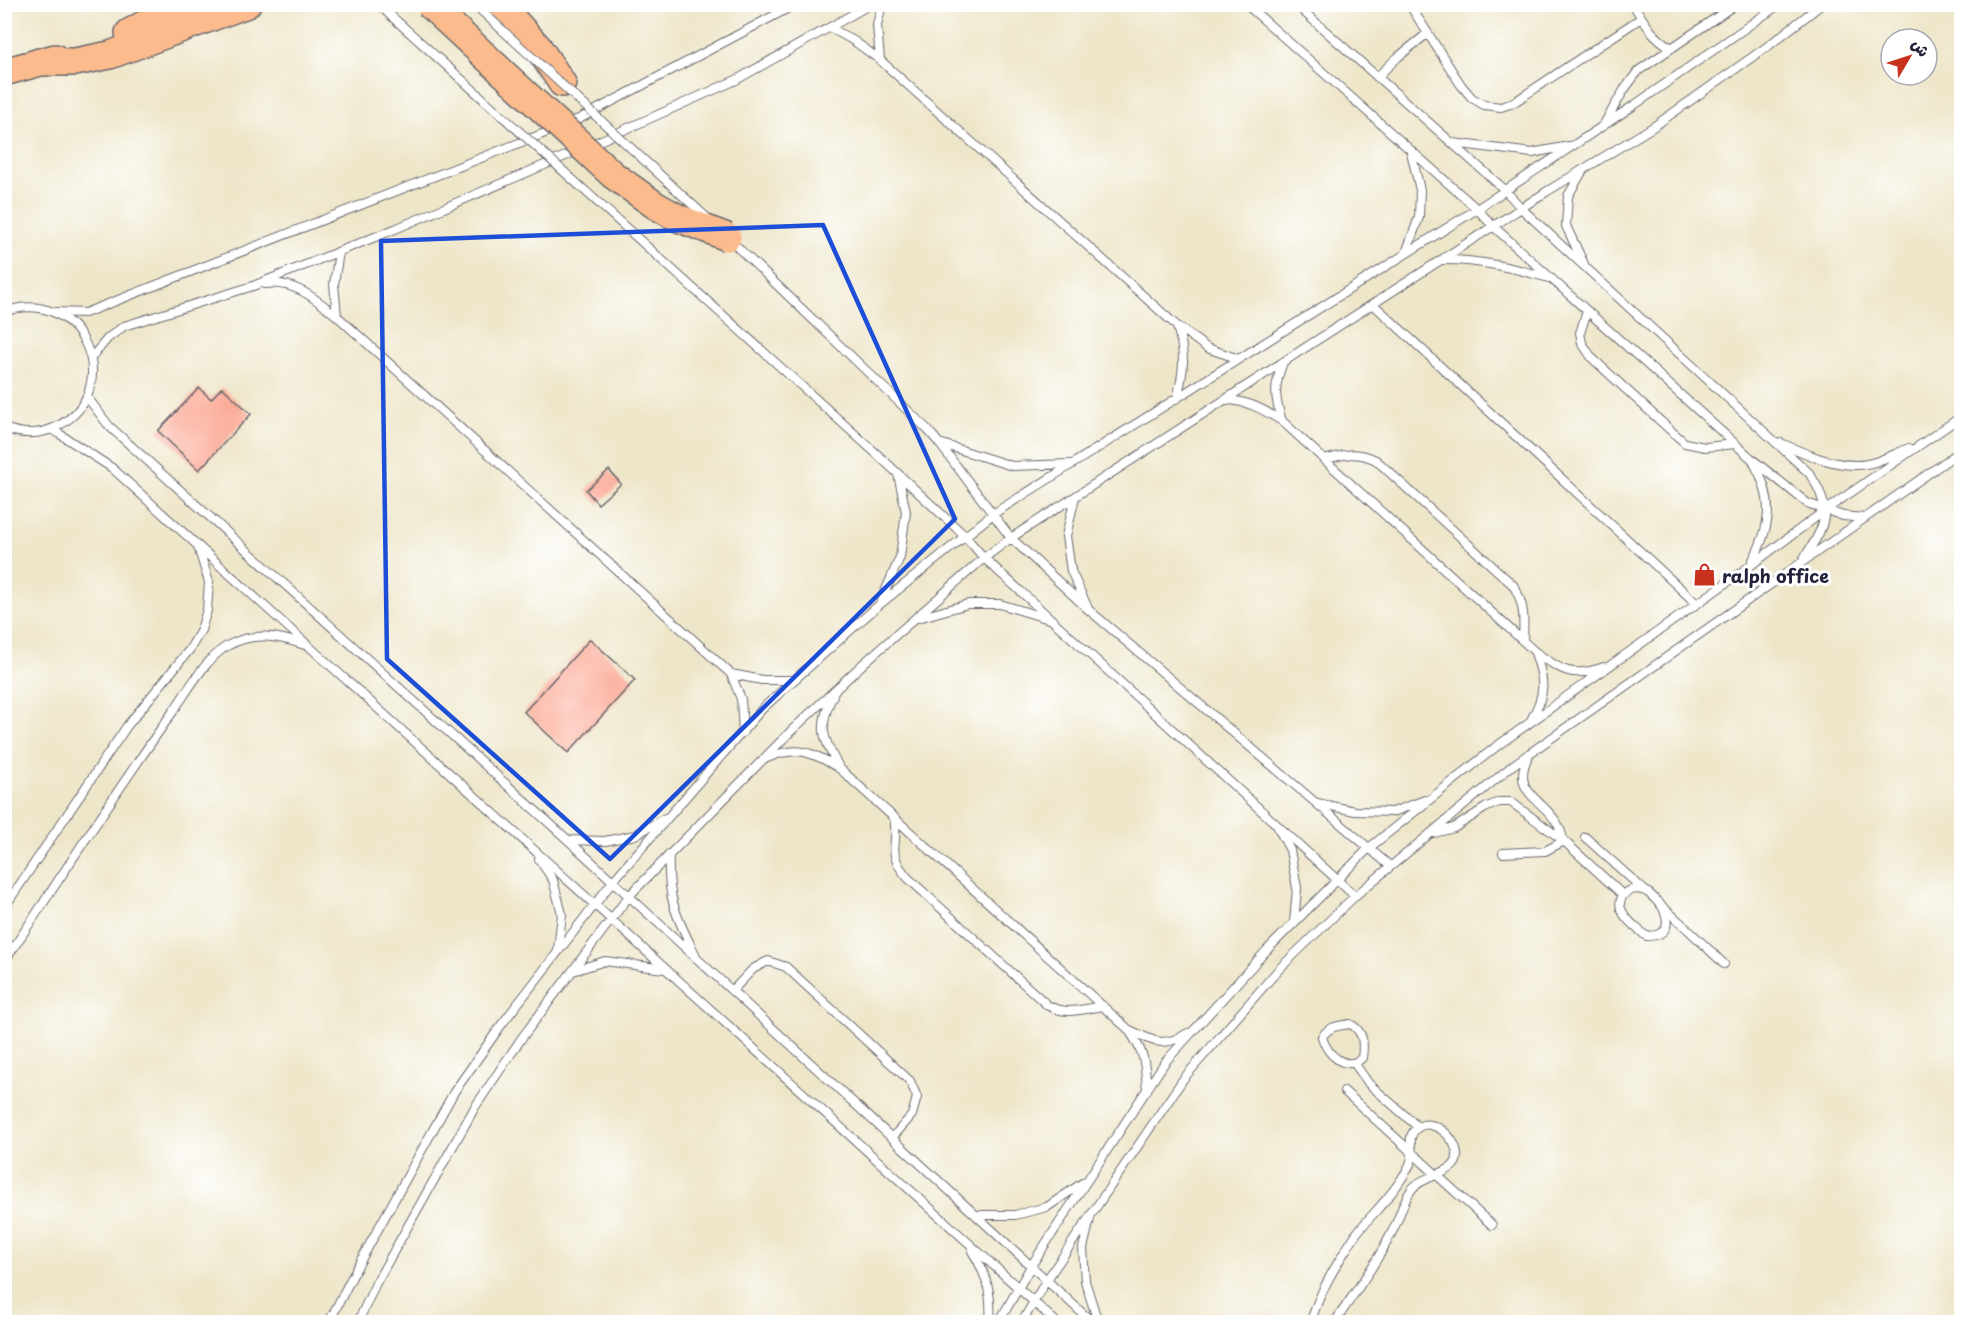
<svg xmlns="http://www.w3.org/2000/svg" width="1966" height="1327" font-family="'Playpen Sans','Playpen Sans Arabic',sans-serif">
<rect width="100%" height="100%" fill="#fff"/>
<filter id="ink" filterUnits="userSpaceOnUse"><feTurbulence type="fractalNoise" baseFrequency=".0167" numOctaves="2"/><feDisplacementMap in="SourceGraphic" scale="12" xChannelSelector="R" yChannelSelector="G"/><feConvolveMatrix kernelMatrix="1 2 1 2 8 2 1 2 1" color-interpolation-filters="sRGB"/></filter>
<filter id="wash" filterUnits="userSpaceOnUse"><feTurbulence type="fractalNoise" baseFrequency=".008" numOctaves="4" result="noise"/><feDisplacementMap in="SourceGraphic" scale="24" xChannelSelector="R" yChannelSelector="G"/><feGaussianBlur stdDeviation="1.35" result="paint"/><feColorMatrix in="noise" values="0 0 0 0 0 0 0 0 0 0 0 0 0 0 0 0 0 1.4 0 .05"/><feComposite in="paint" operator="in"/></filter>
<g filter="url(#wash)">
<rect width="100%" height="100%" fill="#eee6c9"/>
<g id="blocks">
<path fill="#fcab98" d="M222,387l29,27 -52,56 -41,-39 41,-43 12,11z
M609,470l12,14 -23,20 -12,-14z
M590,639l45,41 -67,73 -44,-41z"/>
</g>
</g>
<g filter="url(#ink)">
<use href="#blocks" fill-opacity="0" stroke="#69676d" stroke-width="1.5"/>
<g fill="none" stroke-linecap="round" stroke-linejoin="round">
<defs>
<path id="lane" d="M1246,4l231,205 17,18 258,232 55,44 36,13 21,2
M1295,4l210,186 17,19 287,264c24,35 18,51 -5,85
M1409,4l52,81 11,13 12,7 17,2 12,-4 128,-85
M1633,4c11,18 20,34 39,44
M831,28l23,13 26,19 297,266 30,22 32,11
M880,60l-3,-35 5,-21
M1377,77l21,-20 30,-24
M566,124l13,-5 217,-115
M1604,124l20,-34 14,-19 98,-67
M1453,143l79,10 37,-7
M588,146l148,-66 135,-76
M1583,170l-15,26 -2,30 18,38
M1406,253l13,-36 1,-27 -9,-38
M1444,260c37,0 70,8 105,18
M265,284c29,-4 51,15 72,32l394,358 10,25 2,33
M1373,304l324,300
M1587,311l-7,22 2,10 10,15 77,71 16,14 20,4 31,-3
M4,312c76,-28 124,76 54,114 -17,9 -36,9 -54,2
M56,312l29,1 470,-184
M337,316l-3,-32 5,-32
M91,358l17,-20 16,-12 129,-40 142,-57 182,-78
M87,397l22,29 459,414 524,482
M1177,398c7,-27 9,-44 0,-71
M1226,400c23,1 36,9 56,21l252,230c27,19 37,28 70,16
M1282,421c-8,-25 -8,-35 1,-59
M52,429l60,39 944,854
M927,429l12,14 72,95 78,72 301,256
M939,443l73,23 59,-2
M1781,443c23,10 47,21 73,22 19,1 38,-10 55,-17
M879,456l86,80 19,22 371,338
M1324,460c20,-6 33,-9 52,0l137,125c12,19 11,34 10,56
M1075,497l-9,39 5,35 16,35
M1751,564c20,-37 24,-64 3,-101
M881,601l19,-44 6,-45 -8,-38
M918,618l50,-14h32l49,15
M731,674l31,6h32
M833,695c-15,31 -11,43 6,72
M1531,720c15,-26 14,-39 4,-67
M767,758c32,-13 44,-6 72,10l289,261c17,24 17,33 19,61
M1317,803l38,8 38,1 32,-12
M894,817c6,30 -10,33 14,61l139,127c20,11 34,4 56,1
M1278,828l12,22 7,38 -3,36
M1434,833l20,-5 31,-20 14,-6h12l53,39c-2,-6 -4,-13 -7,-18 -17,-27 -47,-30 -28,-69
M1585,837l59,53
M568,840l37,1 30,-6 30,-17
M1503,853l42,-2 19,-10 59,54
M669,854c-2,45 7,62 26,100
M539,859l14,21 9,34 -4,35
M1662,906c9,18 6,30 -16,30 -8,-7 -18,-14 -23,-23 -10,-16 9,-30 24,-21 6,4 11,11 17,16 21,18 40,37 60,56
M4,908l123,-182 63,-77 11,-19 6,-20 2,-28 -11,-35
M4,962c56,-83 110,-168 168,-249 15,-21 33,-54 55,-67 26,-15 51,-10 78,-1
M573,971l32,-10 59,8
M732,991l21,-22 15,-8 18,6 124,114 7,16 -5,18 -20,23
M1350,1024c14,7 14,20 12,34 -16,14 -35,-3 -40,-21 7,-11 16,-11 28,-13z
M1130,1030c24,12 33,18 58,3
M1355,1064l14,20 49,43
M1344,1091l148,134
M976,1215h39l32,-8 37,-25
M1090,1219l-7,29 2,33 13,41
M972,1251c15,24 20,43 18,71
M4,1322h1
M329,1322l27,-53 98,-177 48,-68 111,-143 149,-172 32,-29 86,-76 113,-90 484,-305 156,-103 147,-102
M358,1322l18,-39 99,-176 46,-68 108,-143 161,-164 75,-70 119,-104 27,-20 535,-346 107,-65 115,-81 54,-42
M999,1322l32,-56 134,-204 101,-111 103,-103 128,-102 253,-180 77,-57 135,-93
M1022,1322l24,-41 138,-203 95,-109 76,-73 158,-131 449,-315
M1310,1322c4,-8 6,-17 10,-25 9,-22 23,-43 36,-63 15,-19 34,-36 46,-56 5,-7 11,-17 10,-25 -1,-10 -4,-18 5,-25 13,-10 31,4 37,16 15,32 -28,27 -42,45 -9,11 -12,28 -19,41 -16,33 -38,62 -58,92"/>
<path id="highway" d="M499,4l39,43 24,36
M129,33l51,-29
M39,62h36l35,-7 137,-51
M4,72l51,-14"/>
</defs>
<use href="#lane" stroke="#69676d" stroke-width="10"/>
<use href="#highway" stroke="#69676d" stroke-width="30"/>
<use href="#lane" stroke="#fff" stroke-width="8"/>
<use href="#highway" stroke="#fbbb8c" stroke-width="27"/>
<defs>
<path id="lane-bridge" d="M378,4l501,452
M474,4l233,214
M731,241l196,188"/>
<path id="highway-bridge" d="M429,4l184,171 42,30 23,13 49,19"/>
</defs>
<use href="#lane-bridge" stroke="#69676d" stroke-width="10" stroke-linecap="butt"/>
<use href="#highway-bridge" stroke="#69676d" stroke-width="30" stroke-linecap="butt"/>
<use href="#lane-bridge" stroke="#fff" stroke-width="8"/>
<use href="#highway-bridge" stroke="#fbbb8c" stroke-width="27"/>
</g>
</g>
<path fill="none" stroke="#1d4ed8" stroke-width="4.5" stroke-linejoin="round" d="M823,225l132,294 -345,340 -223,-200 -6,-418z"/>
<defs>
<symbol id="shop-bare" viewBox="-9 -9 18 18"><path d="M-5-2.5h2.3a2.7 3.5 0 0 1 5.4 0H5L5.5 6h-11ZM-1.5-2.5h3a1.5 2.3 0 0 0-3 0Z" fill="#c8321e" stroke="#fff" stroke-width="2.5" paint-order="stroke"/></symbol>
</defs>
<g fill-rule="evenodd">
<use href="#shop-bare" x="1688" y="558" width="33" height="33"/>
</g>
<g text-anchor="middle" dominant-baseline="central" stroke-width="6" stroke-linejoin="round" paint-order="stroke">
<g font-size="18" font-weight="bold" fill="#22223b" stroke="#fff" text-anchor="start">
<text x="1722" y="575">ralph office</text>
</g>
</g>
<rect width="1966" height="1327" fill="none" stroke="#fff" stroke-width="24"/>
<g transform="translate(1909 57) rotate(51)"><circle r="28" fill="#ffffff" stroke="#a7a7b1" stroke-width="1.5"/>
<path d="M0-4.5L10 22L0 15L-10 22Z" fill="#c8321e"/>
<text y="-9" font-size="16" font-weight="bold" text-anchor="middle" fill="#22223b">ش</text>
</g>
</svg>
